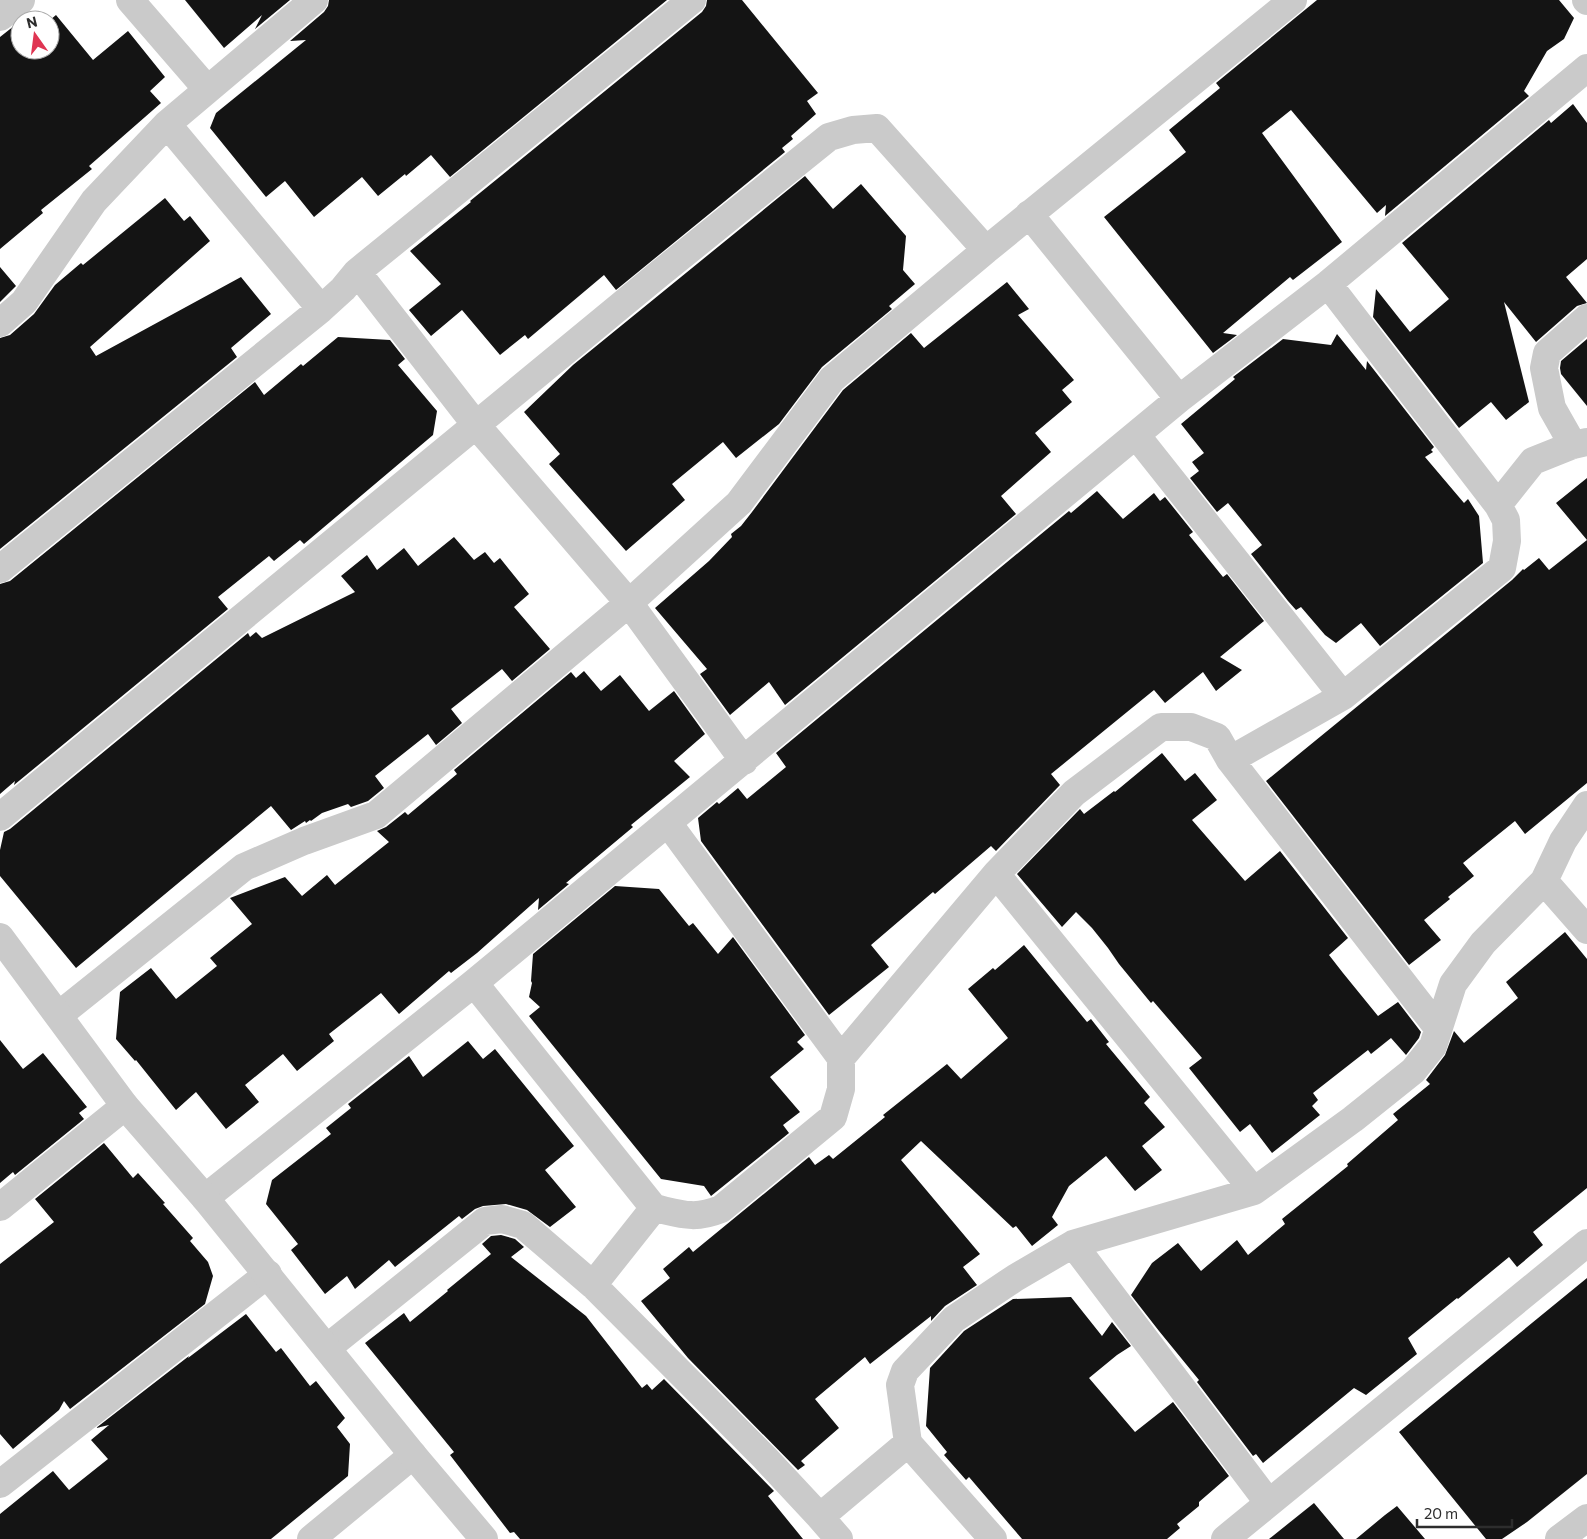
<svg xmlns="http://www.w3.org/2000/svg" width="1587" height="1539" font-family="Commissioner,sans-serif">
<rect width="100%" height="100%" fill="#fff"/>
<path fill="#141414" d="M185,0h105l-35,29 7,-14 -38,33z
M329,0h338l-217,177 -19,-22 -25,21 -1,-2 -27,22 -16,-19 -48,40 -29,-36 -19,16 -56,-69 6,-15 90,-73 -16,1 34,-29 4,-6z
M707,0h35l76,93 -11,8 9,13 -25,22 2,3 -11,9 3,4 -169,138 -12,-15 -76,64 -3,-4 -25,20 -38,-45 -31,26 -22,-26 32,-26 -31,-33 61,-49 -1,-1 232,-189 4,-6z
M1317,0h242l15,18 -10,21 -17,12 -23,40 5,5 -144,120 1,-11 -9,8 -86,-103 -29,23 80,109 -49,38 -3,-3 -67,56 14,2 -24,18 -109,-136 82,-65 -17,-22 51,-42 -4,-5z
M56,15l37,45 35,-29 37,46 -15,14 11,12 -72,63 3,3 -51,41 2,3 -43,36v-212l19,-15 1,2v26h30v-30z
M1573,104l14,19v136l-21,18 21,26 -10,3 -41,36 -32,-40 25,100 -23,18 -15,-18 -32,26 -86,-111 3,-28 34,43 39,-33 -47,-56 147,-123 2,3z
M805,176l28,33 28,-25 45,52 -3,34 12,14 -26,22 3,3 -70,58 -43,57 -43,34 -13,-16 -51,42 13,16 -59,51 -77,-87 11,-10 -36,-42 49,-47z
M165,198l19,23 6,-5 20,25 -120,106 6,9 145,-79 30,37 -40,34 6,9 -237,192v-211l10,-3 24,-21 21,-29 26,-22 2,2z
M0,267l16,19 -16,16z
M1007,282l22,27 -11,6 56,65 -12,10 10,12 -37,31 16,19 -50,44 15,18 -231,191 -16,-23 -39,33 -30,-41 7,-5 -52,-61 54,-47 23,-24 -1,-3 10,-8 11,-14 91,-122 68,-57 13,15z
M1337,334l29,36 1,-9 67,86 -3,3 2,2 -8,5 39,46 4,-4 11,17 4,47 -103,83 -19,-23 -25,20 -11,-8 -24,-28 -5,3 -8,-9 -37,-47 11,-9 -34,-42 -11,9 -27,-34 9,-7 -7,-9 12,-9 -23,-29 54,-45 -2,-2 50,-38 48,6z
M338,337l52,3 15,19 -7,6 39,46 -4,24 -129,109 -4,-4 -26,21 -5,-5 -51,41 10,12 -214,176 1,-4 -15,13v-210l10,-3 245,-199 9,13 37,-31 2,2z
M1587,339v67l-26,-32 -1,-6 1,-7z
M1587,478v305l-62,51 -10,-13 -52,42 11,13 -26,21 2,2 -26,21 17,20 -32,25 -143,-184 246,-201 11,-11 1,1 15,-12 10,12 38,-30 -31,-37z
M1097,491l26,28 31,-26 6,8 5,-4 28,35 -4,3 34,42 4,-3 37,47 -44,36 22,13 -26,21 -13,-19 -38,31 -11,-13 -103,84 9,11 -64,66 -5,-5 -56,48 -2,-2 -62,53 18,22 -60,48 -128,-174 -3,-23 19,-16 2,2 19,-16 9,11 39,-32 -10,-14 293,-242 2,2z
M454,537l20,23 11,-8 9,11 6,-5 29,36 -15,13 36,42 -38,32 -10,-12 -51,40 11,14 -26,22 -8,-11 -53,42 9,12 -16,13 -17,6 -3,-3 -26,9 -11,8 -1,-1 -4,3 -1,-2 -14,9 -20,-24 -195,162 -76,-92v-26l4,-18 6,-3 238,-196 2,4 6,-5 6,6 93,-46 -14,-16 26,-21 10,15 27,-22 14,18z
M584,671l17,20 19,-16 29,36 25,-20 31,43 -31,27 16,16 -59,48 2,2 -67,56 3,1 -31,26 1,-12 -62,55 -26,20 -2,-2 -50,43 -18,-21 -52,41 5,7 -37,30 -14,-17 -38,31 14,17 -33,27 -30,-37 -20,18 -40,-50 -1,1 -19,-22 4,-47 31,-24 25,31 41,-33 -7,-8 42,-34 -22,-26 55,-21 17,19 25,-21 8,10 54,-43 -12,-11 9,-4 19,-15 3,3 49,-41 -3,-4 117,-98 5,6z
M1162,753l23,28 10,-8 22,27 -25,20 53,61 35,-30 68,87 -19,17 14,18 35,43 20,-14 23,30 -2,6 -13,17 -15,-17 -20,16 -3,-4 -55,43 5,7 -6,6 8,9 -48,38 -22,-29 -10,8 -51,-64 13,-10 -49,-57 -2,2 -32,-39 -11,-16 -16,-20 -16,-16 -14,15 -45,-53 63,-65 4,5 30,-23 1,1z
M615,886l44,3 30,37 4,-3 25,31 15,-17 72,98 -8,7 7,7 -34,28 30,35 -17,13 6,8 -78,63 -7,-10 -43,-7 -132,-163 11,-9 -11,-10 3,-14 -1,-2 2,-27z
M1565,932l22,27v229l-54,44 10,13 -26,22 -8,-10 -51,42 -1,-1 -49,40 9,16 -51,41 -12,-7 -91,75 -7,-9 -3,2 -56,-74 2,-2 -40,-49 -28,-36 21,-32 26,-20 23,28 36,-31 11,15 37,-31 -3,-5 66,-53 -1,-2 51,-44 -5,-6 37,-30 -4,-4 19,-25 9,-24 10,12 54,-45 -12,-16z
M1024,945l63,77 4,-3 18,23 -3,2 44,53 -6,6 21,24 -23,19 20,24 -27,21 -29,-35 -37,30 -17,31 6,8 -26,21 -16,-20 -3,2 -92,-87 -20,19 79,94 -17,13 14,18 -32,21 -14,15v-5l-61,48 -5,-7 -50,42 24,29 -38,33 4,4 -7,5 -110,-112 -47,-57 29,-23 -7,-9 26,-22 4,5 116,-95 6,8 14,-10 4,4 52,-42 -2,-2 64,-51 14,15 47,-41 -40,-49 25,-21 2,2z
M0,1040l23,29 20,-16 44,54 -8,6 5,6 -69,56 -2,-3 -13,11z
M468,1041l15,18 12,-10 79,97 -29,24 31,37 -26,20 -23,-17 -21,-6 -23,2 -8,3 -13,10 -3,-3 -64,51 -6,-7 -34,29 -8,-13 -22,18 -34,-44 7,-6 -32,-40 6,-24 59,-46 -5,-6 25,-20 -3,-4 61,-48 14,21z
M104,1143l29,35 5,-5 27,30 -2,1 30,34 -3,3 18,21 5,14 -8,28 -135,105 -6,-8 -5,9 -46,39 -13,-15v-170l54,-42 -19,-23z
M501,1235l14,4 9,8 -13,10 75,59 56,72 5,-4 5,6 12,-11 110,112 -6,5 35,43h-283l-6,-7 -4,1 -60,-78 4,-3 -89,-109 39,-30 6,9 38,-31 -1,-1 44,-36 -9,-10 9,-8z
M1587,1278v196l-60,48 -25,17h-16l-87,-107z
M1071,1297l31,39 10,-14 19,24 -14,9 -28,23 46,54 38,-30 56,74 -30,26v4l-22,18 3,4 -13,11h-145l-53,-62 -3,3 -22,-25 3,-3 -21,-26 4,-58 34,-37 49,-32z
M246,1314l30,38 5,-4 29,38 6,-5 29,37 -8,9 13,17 -2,32 -77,63h-271v-25l53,-43 16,19 39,-31 -17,-19 18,-15 -13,3 93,-72 -1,2z
M1314,1503l30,36h-75z
M1397,1506l28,33h-69l29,-24z"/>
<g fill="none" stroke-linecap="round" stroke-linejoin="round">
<path stroke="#cacaca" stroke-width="28" d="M130,0l77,89
M1586,0l1,1
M0,17l21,-17
M167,124l154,185
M1029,214l150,185
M357,272l119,153 153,178 115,158
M0,323l24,-21 70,-101 73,-77 147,-124
M1136,435l207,261
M1573,445l-21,-37 -8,-40 3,-15 40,-35
M1498,505l35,-44 40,-16 14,-3
M0,569l321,-260 22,-20 14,-17 335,-272
M1230,760l208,268
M0,817l659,-543 170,-137 24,-7 24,-2 109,122 307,-250
M996,874l78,-81 87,-66h30l26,10 13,23 113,-64 159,-128 5,-27 -1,-21 -8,-15 -170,-221
M1544,881l43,49
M474,983l180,225c27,6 40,12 67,1l112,-92 8,-28v-31l-173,-235
M59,1015l185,-148 60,-26 72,-26 253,-212 110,-100 93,-124 154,-129
M841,1058l155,-184 258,317
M205,1198l269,-215 705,-584 149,-115 259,-216
M0,1207l125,-101
M654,1208l-61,77 172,173 55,59
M1073,1244l195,258
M327,1348l158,-127 17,-2 21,6 70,60
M908,1443l85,96
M0,1484l268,-210
M311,1539l102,-84
M839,1539l-19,-22 88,-74 -8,-58 5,-14 49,-52 61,-41 58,-34 181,-53 99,-72 60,-48 20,-25 20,-62 30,-41 61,-62 19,-40 24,-36
M1225,1539l362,-296
M1559,1539l28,-21"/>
<path stroke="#cacaca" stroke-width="28" d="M0,937l125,169 80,92 208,257 71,84"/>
</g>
<g transform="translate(35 35) rotate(346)"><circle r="24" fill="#ffffff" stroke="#ababab"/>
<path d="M0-4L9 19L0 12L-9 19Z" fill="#df3552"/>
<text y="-8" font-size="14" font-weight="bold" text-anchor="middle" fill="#2d2d2d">N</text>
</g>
<path d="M1417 1519v8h95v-8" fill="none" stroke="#2d2d2d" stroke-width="2.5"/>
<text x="1424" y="1519" font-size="15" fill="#2d2d2d" stroke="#ffffff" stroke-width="4" paint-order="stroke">20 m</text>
</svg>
